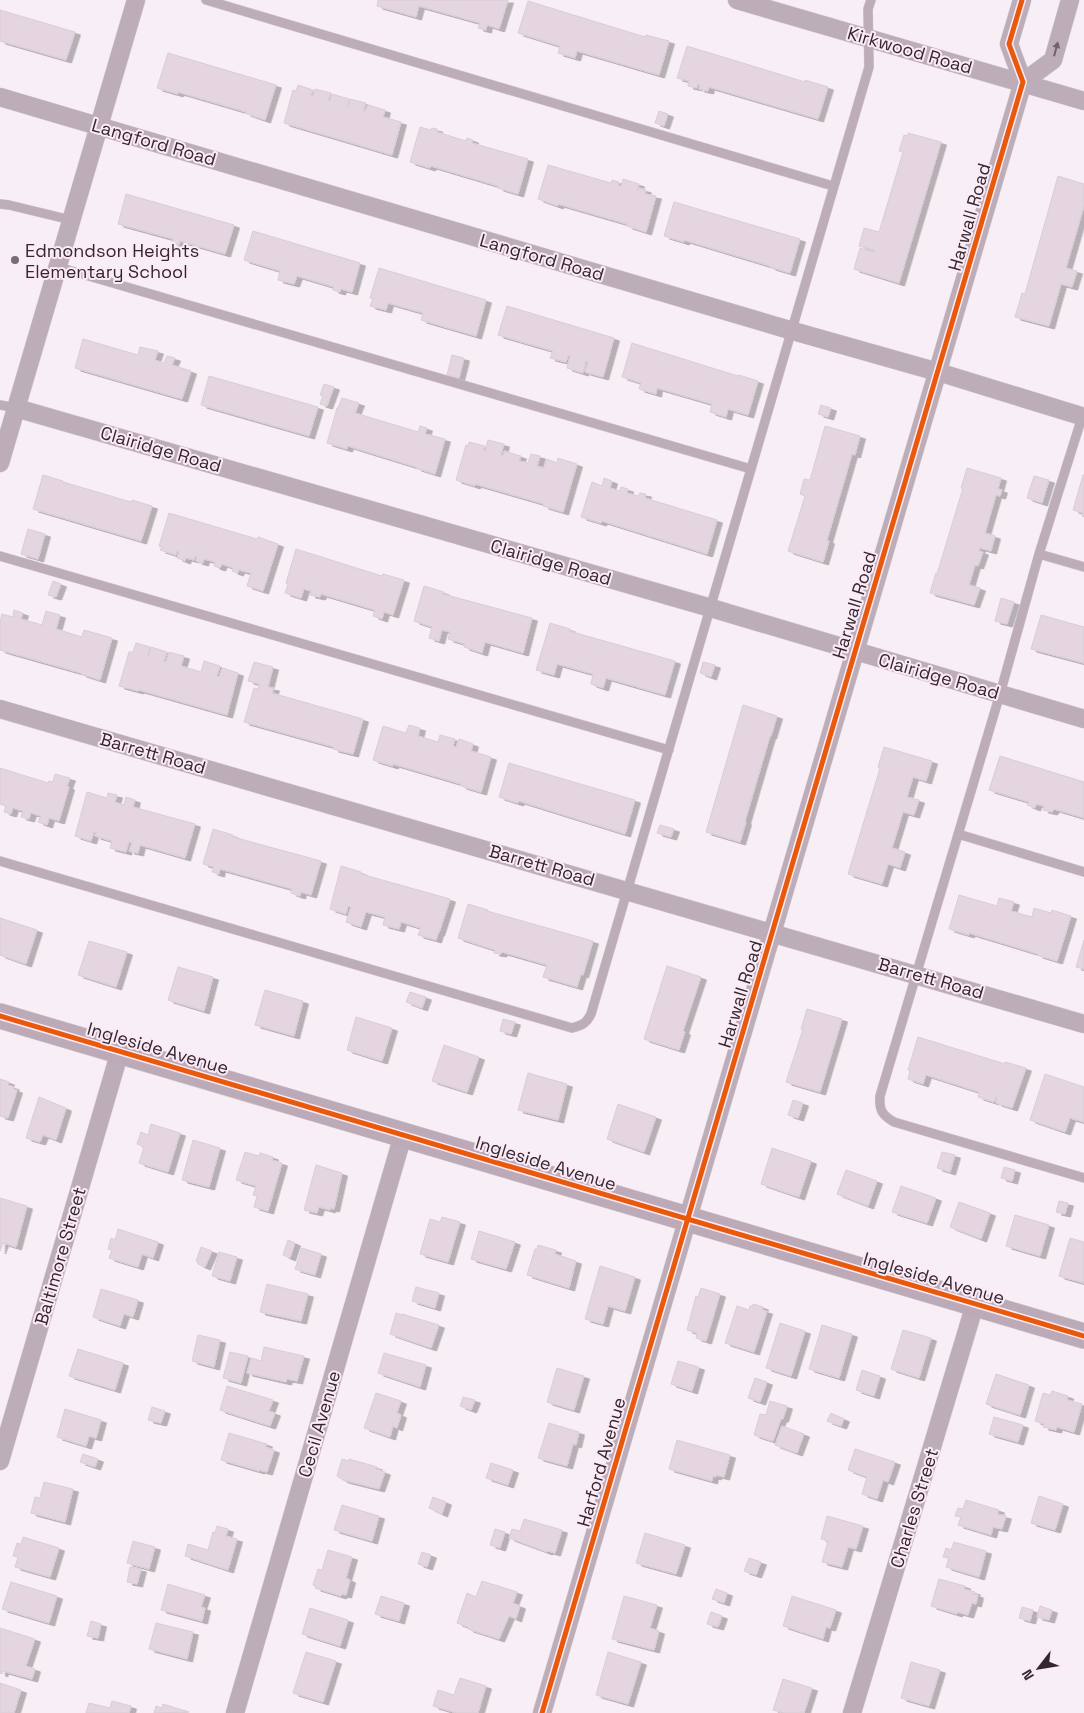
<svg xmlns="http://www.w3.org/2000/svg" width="1084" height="1713" font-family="'Space Grotesk',sans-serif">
<defs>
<filter id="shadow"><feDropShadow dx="5.5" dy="3" stdDeviation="0" flood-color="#0004"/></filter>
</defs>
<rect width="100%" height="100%" fill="#f8eef5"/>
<path fill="#e4d5e0" stroke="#d8ced5" filter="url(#shadow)" d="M378,0h130l-9,29 -12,-4 -1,5 -8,-2 2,-5 -61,-17 -3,11 -39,-11z
M528,1l117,36 1,-2 23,6 -10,34 -82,-24 -2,7 -17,-5 2,-7 -42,-13z
M0,10l75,22 -9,28 -66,-19z
M687,46l118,36v-2l23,7 -10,32 -109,-32 -1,4 -9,-2 1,-4 -2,-1 -1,4 -9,-2 1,-5 -12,-3z
M168,53l108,32 -11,35 -20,-7 1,-1 -68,-20v2l-21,-6z
M298,85l15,5 -2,5 2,1 2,-7 16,4 -3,7 2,1 2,-7 17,5 -1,7 2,-7 16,4 -3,8h2l3,-6 17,5 -2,7 18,5 -9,33 -108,-32 9,-33 3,1z
M659,111l9,3 -4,12 -9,-3z
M420,127l11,3 1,-2 5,1v3l29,9 1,-3 6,2 -1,3 56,16 -10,35 -20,-6v-2l-67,-20 -1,2 -20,-6z
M908,133l33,9 -42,141 -45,-14 6,-21 14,4v-2l-15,-4 5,-18 15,4 24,-80 -4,-1 5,-16 4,1z
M548,165l63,18 1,-3 7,2 -1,4h3l2,-7 16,5 -2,7 2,-3 7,2 -1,4 11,2 -10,36 -19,-6v-2l-69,-20v2l-20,-7z
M1058,176l26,8v22l-18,62 11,3 -5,16 -11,-3 -12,42 -34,-9 7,-24 3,1z
M126,194l108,31 -9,29 -45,-13 -1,4 -7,-2 1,-4 -55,-15z
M674,202l126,37 -10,34 -20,-6v-1l-86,-26v2l-20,-6z
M253,231l107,32 -8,29 -11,-3 -1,3 -7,-2 1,-3 -37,-11 -3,8 -16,-4 2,-9 -36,-11z
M379,268l107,32 -10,36 -55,-16 2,-7 -35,-10 -2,7 -16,-4 3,-7 -3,-1z
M507,306l107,32 -11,39 -18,-5 3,-10 -2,-1 -3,12 -16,-5 3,-12h-2l-2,6 -16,-4 3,-7 -55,-16z
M83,339l55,16 2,-8 18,4 -3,9 9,3 3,-7 8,2 -3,7 19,6 -9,28 -107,-31z
M632,343l106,33 1,-1 19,6 -10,34 -20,-6 -2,8 -16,-5 2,-8 -55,-16 -1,6 -17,-5 2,-6 -19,-6z
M452,355l12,3 -5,20 -12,-3z
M209,376l109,31 -9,29 -108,-31z
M324,384l10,3 -7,19 -7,-2 3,-8 -3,-1z
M342,398l17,5 -4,10 63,19 2,-6 7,2 -2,6 20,5 -10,35 -19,-6v-1l-68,-21 -1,3 -20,-6 10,-35h1z
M821,405l10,3 -3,9 -10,-3z
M825,426l35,10 -5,19 -3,-1 -25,86 2,1 -6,21 -35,-11 17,-55 -5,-2 4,-15 6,1z
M488,440l16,4 -3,11 2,1 1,-5 17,5 -2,5 9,2 3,-9 9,2 -3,10 7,2 3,-9 10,4 1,-5 19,6 -14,48 -20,-6 1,-2 -69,-20v2l-19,-6 10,-35 2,1 1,-4 16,4 -2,4 2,1z
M967,468l34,10 -3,11 4,1 -2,6 -4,-1 -11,38 10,3 -4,15 -11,-3 -1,3 4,1 -5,14 -3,-1 -6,20 11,3 -6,17 -44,-12 6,-20 1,1 26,-86h-2z
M43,475l20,6v1l68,20 1,-2 20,6 -11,35 -108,-32z
M1083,475h1v42l-2,-1 1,-3 -10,-3z
M1034,476l15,4 -7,23 -15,-5z
M604,478l8,3 -2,7 10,3 1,-4 7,2 -1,4 11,3 2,-3 6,1 -1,4 72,22 -10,34 -105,-33 -1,2 -20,-6 11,-35 10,4z
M169,513l88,26 1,-2 20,7 -15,47 -16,-5 4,-13 -12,-3 -1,3 -6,-2 1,-3 -11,-4 -2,4 -6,-2 1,-4 -11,-3 -1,4 -7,-2 1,-4 -2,-1 -1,4 -8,-2 -1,3 -8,-3 2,-6 -2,-1 -1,4 -16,-5 2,-3 -3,-1z
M28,529l17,5 -7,25 -17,-5z
M296,549l86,27 1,-2 21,6 -11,35 -9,-3 -2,7 -9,-3 2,-6 -54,-16 -1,3 -10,-2 1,-4 -7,-2 -3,9 -16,-5 3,-9 -2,-1z
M53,581l8,3 -5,13 -8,-2z
M424,586l20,6 -1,2 89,24 -9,35 -38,-11 -3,11 -18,-6 1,-3 -17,-5 2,-7 -8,-2 -3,11 -10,-3 3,-11 -18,-6z
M1001,598l13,4 -7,22 -12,-3z
M14,610l9,3 -2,6 21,6 4,-14 14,4 -4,14 26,8 2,-7 28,8 -12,42 -19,-6v-1l-81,-23v-29l2,-7 11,3z
M1041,615l43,12v36l-53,-14z
M550,623l20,6 -1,2 106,30 -10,34 -59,-17 -3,10 -12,-4 2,-10 -36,-10 -3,11 -18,-5z
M136,643l14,4 -2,10 3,-10 16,5 -3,9 2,1 3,-10 15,4 -3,10 20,6 3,-11 16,5 -3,10 2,1 3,-9 16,5 -11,42 -88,-25 -1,1 -19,-5 10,-34h4z
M254,662l19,5 -5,20 6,1 -2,5 91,26 -10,35 -20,-5 1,-2 -90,-25 10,-34 4,1 1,-5 -11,-3z
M703,662l12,3 -4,12 -11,-4z
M743,705l34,11 -6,20h-1l-25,85 1,1 -6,20 -34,-10z
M409,725l11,3 -2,8 20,6 2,-7 15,4 -2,7 3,1 3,-8 14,5 -2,7 20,6 -10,35 -20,-6v-2l-68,-20v2l-20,-6 10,-34 23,7z
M884,747l48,14 -6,20 -13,-4 -6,20 12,3 -5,15 -11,-3 -11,36 13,4 -5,16 -12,-4 -6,20 -34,-10 32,-106 -2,-1z
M1000,756l84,26v36l-30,-9 -2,3 -9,-2 1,-4 -8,-2 -1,4 -8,-3 2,-3 -40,-12z
M509,763l126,37 -10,34 -106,-33 -1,2 -19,-6z
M0,768l48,15 1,-2 4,1 2,-8 15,4 -3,8 2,1 -10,34 -10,-3 -2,7 -9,-3 3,-6 -10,-3 -2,6 -8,-2 2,-6 -10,-3 -2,6 -7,-2 2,-6 -6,-2z
M87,792l20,6 1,-5 9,2 -2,7 9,3 2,-8 9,3 -2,7 62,17 -10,34 -45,-13 -2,8 -9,-2 3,-8 -3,-1 -3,10 -16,-4 2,-7 -17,-5 1,-4h-2l-3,9 -16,-5z
M660,825l14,4 -3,8 -14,-4z
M213,829l20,6v2l88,24 -10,34 -10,-3 -1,4 -9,-3 1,-4 -72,-20 -1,5 -7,-2 2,-5 -11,-3z
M341,866l20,6v2l89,25 -11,34h-1l-2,7 -18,-5 3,-7 -20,-6 -2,7 -16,-4 2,-8 -19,-5 -5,15 -15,-5 5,-15 -3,-1 -2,8 -16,-5z
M959,895l38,11 2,-8 15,4 -3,9 21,6 2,-9 17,5 1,-3 19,6 -14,45 -20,-6 1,-1 -69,-21v2l-20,-6z
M468,904l20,6 -1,1 106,30 -10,34 -2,-1 -4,13 -34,-10 4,-12 -45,-13 -1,2 -7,-1 1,-3 -37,-12z
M0,918l37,12 -11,34 -26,-9z
M1084,940v29l-8,-2z
M89,941l38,11 -11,35 -38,-12z
M667,966l34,11 -18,54 2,1 -6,18 -35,-11z
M178,967l35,10 -9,34 -36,-11z
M265,990l38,11 -9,35 -39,-11z
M410,992l16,5 -4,11 -16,-6z
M807,1009l35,10 -22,73 -34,-10 17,-53h-2z
M356,1017l36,11 -10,33 -35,-11z
M503,1019l12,3 -4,12 -11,-3z
M918,1037l87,27v-2l21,6 -14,40 -16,-5 1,-6h-1l-2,5 -16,-5 1,-5 -53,-17 -3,9 -15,-5 2,-8 -2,-1z
M444,1045l35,12 -12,35 -35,-11z
M528,1073l39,11 -9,36 -40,-10z
M1045,1074l39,13v35l-14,-4 -5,14 -35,-12z
M0,1079l9,3 -1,3 6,2 -1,2 4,1 -9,28 -8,-2z
M39,1097l27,11 -10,32 -13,-5 -3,7 -14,-4z
M793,1100l10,3 -5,15 -10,-3z
M618,1104l38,13 -12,35 -37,-13z
M151,1124l29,9 -12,39 -29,-9 5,-16 -7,-3 4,-12 7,3z
M193,1140l27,8 -11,39 -27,-7z
M772,1148l39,13 -12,36 -38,-13z
M245,1152l14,4 1,-3 13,4 -1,3 10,3 -14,48 -14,-4 3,-11 -4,-1 3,-9 -20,-6z
M942,1152l13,3 -5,17 -13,-4z
M316,1165l26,8 -8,36 -4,-1v2l-11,-3 -2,6 -13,-3z
M1004,1167l11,3 -3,11 -11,-3z
M846,1170l31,11 -9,25 -31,-12z
M901,1186l35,12 -9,25 -35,-11z
M0,1198l27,8 -11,41 -13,-4 -3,8z
M1059,1201l9,2 -3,11 -9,-2z
M959,1202l31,11 -9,26 -31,-12z
M1015,1215l34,10 -9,31 -34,-10z
M442,1217l18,5 -12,40 -28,-8 10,-35 10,3z
M118,1229l40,13 -5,16 -11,-4 -4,13 -29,-9 3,-8 -4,-1 3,-11 4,2z
M479,1231l36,11 -9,27 -35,-10z
M1070,1238l14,4v41l-25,-7z
M288,1240l7,3 -5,15 -7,-3z
M538,1245l18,5 -1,4 21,7 -7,27 -42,-13 8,-26h2z
M201,1247l11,4 -7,16 -7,-3v-2l-2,-1z
M302,1248l19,6 -6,21 -20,-6z
M219,1252l18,5 -7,24 -18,-5z
M600,1266l35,11 -10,34 -17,-5 -5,18 -18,-5z
M267,1284l41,10 -7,27 -41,-9z
M416,1287l23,6 -4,15 -23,-7z
M701,1288l19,6 -14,47 -10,-3 1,-5 -10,-3 9,-34 2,1z
M101,1289l37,11 -5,17 -9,-3 -4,12 -27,-9z
M753,1304l10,3 -1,3 5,1 -13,41 -29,-9 12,-37 12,4 1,-4h3z
M396,1313l6,2v-1l37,11 -8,23 -41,-14z
M780,1323l25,8 -14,45 -25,-8z
M822,1325l30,9 -13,44 -30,-9z
M903,1330l28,8 -12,40 -28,-9z
M198,1335l22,5 -6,27 -22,-6z
M264,1347l40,9 -7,25 -10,-2 -1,3 -39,-9 4,-15 10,3z
M78,1349l45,14 -8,27 -46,-14z
M230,1352l18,4 -7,27 -18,-5z
M384,1353l42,12 -6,22 -42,-14z
M678,1361l21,6 -7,24 -21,-7z
M557,1368l27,8 -10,34 -27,-8z
M862,1370l18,6 -6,20 -18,-6z
M996,1374l33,11 -9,30 -34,-11z
M755,1378l12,4 -7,20 -12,-4z
M227,1386l46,14 -4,11 6,2 -5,13 -50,-16z
M1052,1391l16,5 -1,4 15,4 -8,28 -17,-5 -1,3 -13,-3 1,-3 -9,-3 8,-28 7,2z
M376,1393l25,8 -4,12 4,2 -4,13 -4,-2 -3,11 -26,-9z
M463,1397l12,3 -4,10 -11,-4z
M770,1401l17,5 -4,13h-2l-8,22 -19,-6 6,-21 6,1z
M152,1407l13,4 -4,12 -13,-3z
M65,1409l36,11 -5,18 -7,-2 -3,10 -29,-9z
M831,1413l13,6 -3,7 -14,-5z
M994,1417l29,8 -5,17 -29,-8z
M549,1423l30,9 -3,13 -3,-1 -6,22 -29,-8z
M782,1426l22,8 -7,19 -22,-8z
M229,1433l38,11 -1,3 8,3 -7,22 -8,-2v1l-38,-11z
M677,1440l53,15 -6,22 -8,-2v2l-3,-1 -1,5 -43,-12z
M855,1449l40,13 -7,20 -5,-2 -6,19 -15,-5 5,-17 -19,-7z
M83,1454l15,5 -3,8 -15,-5z
M342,1459l7,2v-2l28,8 -1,2 9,3 -6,17 -36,-9 -6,-4z
M491,1463l22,7 -5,15 -22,-7z
M44,1482l29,7 -8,33 -34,-9 4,-16 5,1z
M1039,1496l24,8 -8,26 -24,-7z
M433,1497l13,5 -4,12 -13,-6z
M966,1500l33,10 -2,4 9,2 -4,13 -9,-2 -2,8 -33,-10 3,-8 -6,-1 3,-8 5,1z
M342,1505l37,11 -7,25 -38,-11z
M827,1516l36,10 -7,23 -8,-2 -6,20 -20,-5 6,-21 -7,-2z
M524,1519l38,11 -7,23 -7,-2 -1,1 -38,-14 3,-9 8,2z
M217,1526l11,3 -2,7 11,3 -9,31 -43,-14 3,-12 20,6 5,-18 2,1z
M495,1529l10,3 -5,16 -10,-3z
M645,1533l40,12 -9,29 -40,-11z
M23,1537l36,11 -9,29 -35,-10 3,-10 -5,-1 4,-13 4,1z
M133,1541l22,6 -6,22 -22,-6z
M954,1542l32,9 -7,26 -33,-10 3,-9 -6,-1 3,-9 5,2z
M328,1550l24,7 -6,21 4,2 -4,15 -4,-1 -1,2 -26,-8 1,-2 -3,-1 5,-16 4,1z
M422,1552l9,3 -4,12 -9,-3z
M749,1558l12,4 -5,13 -12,-4z
M130,1567l11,2 -4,15 -10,-2z
M939,1579l26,7 -1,3 11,3 -1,2 4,1 -2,9 -4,-1 -4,12 -11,-3v2l-26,-8z
M482,1581l35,11 -4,11 7,3 -4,13 -7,-3 -10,23 -31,-10v-2l-11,-4 10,-30 9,4z
M11,1582l46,14 -8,27 -47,-14z
M168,1584l37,11 -4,12 4,1 -3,13 -41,-11z
M716,1589l11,4 -3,10 -12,-4z
M381,1596l23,7 -5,18 -24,-7z
M624,1596l33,9 -7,23 9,3 -5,19 -42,-11z
M792,1596l44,14 -6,18 -4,-1 -3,12 -40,-13z
M1040,1606l12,4 -3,10 -12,-3z
M1022,1607l11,3 -3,11 -11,-3z
M310,1608l38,12 -8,26 -38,-12z
M711,1612l11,4 -4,11 -11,-3z
M91,1621l10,3 -3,14 -11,-2z
M156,1623l37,9 -6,27 -38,-10z
M0,1628l35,11 -9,27 9,3 -3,10 -29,-8 -1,3 -2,-1z
M306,1652l30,9 -13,41 -30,-9z
M608,1652l33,10 -13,42 -32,-9z
M911,1662l29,8 -11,36 -28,-8z
M460,1678l26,8 -8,27h-21l-24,-7 5,-16 16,5z
M783,1679l29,9 -8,25h-20l-11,-3z
M0,1683l21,7 -7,23h-14z
M112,1701l19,5 -2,7h-43l3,-10 21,5z
M163,1704l26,8 -35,1 2,-7 6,2z"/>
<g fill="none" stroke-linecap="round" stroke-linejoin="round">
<defs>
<path id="lane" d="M206,0l627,186
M0,204l9,1 62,15
M58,267l693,202
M0,405l16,3
M1083,414l-44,140 -39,140 -120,402c-1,14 2,19 14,26l190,56
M1039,554l45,13
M0,556l669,194
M958,834l126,38
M0,861l572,167c10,-3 14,-4 19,-14l278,-947 -1,-58 3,-9"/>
<path id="street" d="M737,0l347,101
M1023,82l30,-22 17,-60
M0,97l793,234 145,41 146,45
M16,408l695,200 373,111
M0,463l136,-463
M0,709l1084,315
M0,1461l120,-410
M235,1713l168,-578
M542,1713l481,-1631 -14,-38 13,-44
M852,1713l123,-409"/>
<path id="secondary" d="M0,1016l1084,320"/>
</defs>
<use href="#lane" stroke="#d4cbd0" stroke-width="10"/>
<use href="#street" stroke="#d4cbd0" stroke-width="19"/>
<use href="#secondary" stroke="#d4cbd0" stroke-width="26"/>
<use href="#lane" stroke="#bcadb9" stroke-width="9"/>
<use href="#street" stroke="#bcadb9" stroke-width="18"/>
<use href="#secondary" stroke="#bcaab8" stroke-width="25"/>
<defs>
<path id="cycleway" d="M0,1016l1084,320
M542,1713l481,-1631 -14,-38 13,-44"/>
</defs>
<use href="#cycleway" stroke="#fceaf6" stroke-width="8"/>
<use href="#cycleway" stroke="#e8590c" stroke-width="5"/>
</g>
<defs><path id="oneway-solid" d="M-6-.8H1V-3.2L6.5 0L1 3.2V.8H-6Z" transform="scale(1.25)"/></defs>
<use fill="#70636d" href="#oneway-solid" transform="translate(1056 49) rotate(-75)"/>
<circle fill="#776d74" stroke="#fceaf6" stroke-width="2" cx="15" cy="260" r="5"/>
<g text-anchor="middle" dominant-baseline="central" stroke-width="4" stroke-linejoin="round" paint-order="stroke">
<g font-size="18" fill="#32272e" stroke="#fceaf6">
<text transform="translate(910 50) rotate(16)">Kirkwood Road</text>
<text transform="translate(154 142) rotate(16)">Langford Road</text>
<text transform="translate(969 217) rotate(-74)">Harwall Road</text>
<text transform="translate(542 257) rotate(16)">Langford Road</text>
<text transform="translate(161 449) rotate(16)">Clairidge Road</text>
<text transform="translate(551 562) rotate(16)">Clairidge Road</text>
<text transform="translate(854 605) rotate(-73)">Harwall Road</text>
<text transform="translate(939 676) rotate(16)">Clairidge Road</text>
<text transform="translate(153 753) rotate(16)">Barrett Road</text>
<text transform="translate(542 865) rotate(16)">Barrett Road</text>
<text transform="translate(931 978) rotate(16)">Barrett Road</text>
<text transform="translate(740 994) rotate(-73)">Harwall Road</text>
<text transform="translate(158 1048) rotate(16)">Ingleside Avenue</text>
<text transform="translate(546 1163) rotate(17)">Ingleside Avenue</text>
<text transform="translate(60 1256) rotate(-74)">Baltimore Street</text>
<text transform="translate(934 1278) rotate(16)">Ingleside Avenue</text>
<text transform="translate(319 1424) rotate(-74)">Cecil Avenue</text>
<text transform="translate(601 1462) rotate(-74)">Harford Avenue</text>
<text transform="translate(914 1508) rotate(-73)">Charles Street</text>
</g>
<g font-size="18" fill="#32272e" stroke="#fceaf6" text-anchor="start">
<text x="25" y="250">Edmondson Heights<tspan x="25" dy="21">Elementary School</tspan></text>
</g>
</g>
<g transform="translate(1039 1668) rotate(239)" stroke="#fceaf6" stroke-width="4" paint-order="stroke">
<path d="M0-4L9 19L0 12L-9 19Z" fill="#32272e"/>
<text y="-8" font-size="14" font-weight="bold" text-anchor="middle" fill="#32272e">N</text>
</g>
</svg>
